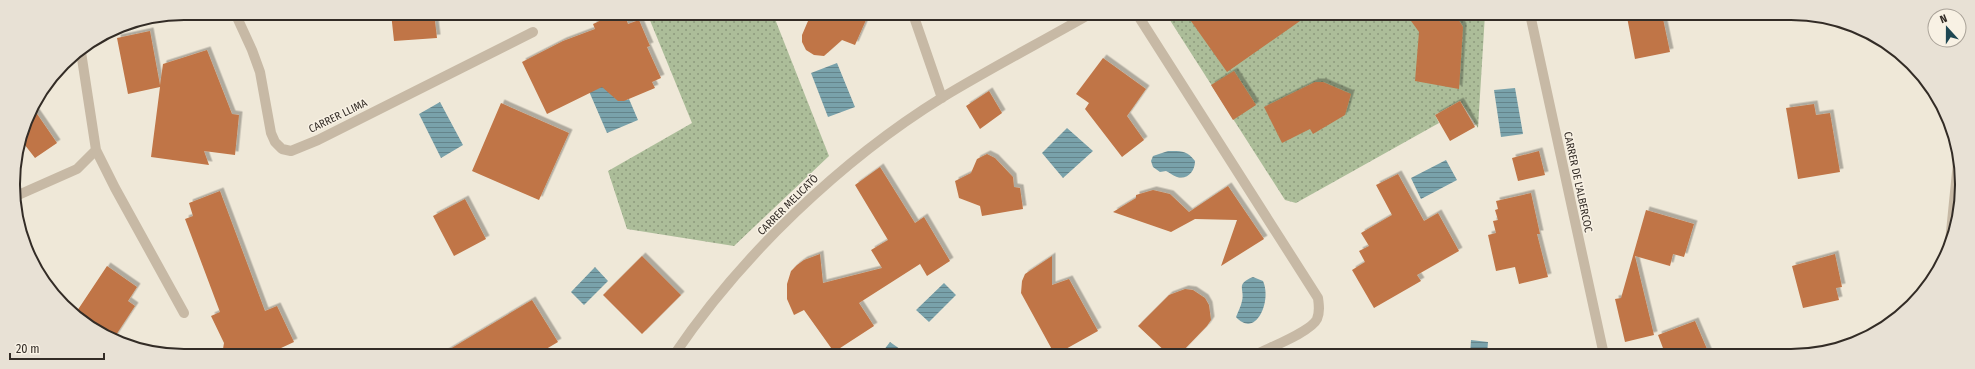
<svg xmlns="http://www.w3.org/2000/svg" width="1975" height="369" font-family="'Fira Sans Condensed',sans-serif">
<defs>
<pattern id="green-dots" width="8" height="8" patternUnits="userSpaceOnUse"><rect width="8" height="8" fill="#acbd99"/><path d="M2 2h.1M6 6h.1" fill="none" stroke="#8d9a7d" stroke-width="1.8" stroke-linecap="round"/></pattern>
<pattern id="water-rules" width="6" height="5" patternUnits="userSpaceOnUse"><rect width="6" height="5" fill="#79a2ab"/><path d="M0 2.5h6" fill="none" stroke="#64848b"/></pattern>
<filter id="shadow"><feDropShadow dx="3.5" dy="-3.5" stdDeviation="0" flood-color="#0004"/></filter>
</defs>
<rect width="100%" height="100%" fill="#efe8d8"/>
<path fill="url(#green-dots)" d="M647,13l126,1 56,142 -95,90 -107,-17 -19,-58 84,-48z
M1166,14h319l-7,114 -18,-27 -25,14 4,8 -143,80 -11,-3z"/>
<path fill="url(#water-rules)" d="M837,63l18,44 -27,10 -17,-44z
M606,73c3,13 5,33 23,26l9,21 -31,13 -22,-51z
M1515,88l8,46 -22,3 -7,-47z
M440,102l23,43 -22,13 -22,-44z
M1067,128l26,23 -30,27 -21,-25z
M1168,151c12,0 19,-1 27,10 0,10 -7,19 -18,16 -4,-1 -8,-5 -11,-6l-6,1 -7,-5 -2,-6 2,-5z
M1446,160l11,20 -36,19 -10,-21z
M595,267l13,14 -24,24 -13,-13z
M1253,277l10,4c9,20 -7,58 -27,36 2,-5 5,-11 6,-16 3,-12 -7,-17 11,-24z
M944,283l12,12 -27,27 -13,-12z
M1471,340l17,2 -1,13h-17z
M890,342l17,12v1h-27z"/>
<path fill="#c07546" filter="url(#shadow)" d="M391,13h43l3,25 -43,3z
M617,13h7l4,11 11,-4 11,26 -3,1 14,31 -9,4 3,6 -31,13h-6l-16,-14 -55,27 -25,-52 41,-21 32,-12 -2,-5z
M811,14h39l16,6 -11,25 -13,-5 -18,16 -10,-1 -8,-5 -4,-8v-7z
M1186,14h124l-83,58z
M1406,14h49l8,13 -4,62 -44,-8 4,-49z
M1641,14h21l8,38 -35,7 -8,-42z
M150,31l10,54 3,-21 44,-14 25,64 7,1 -4,40 -31,-4 5,14 -58,-8 9,-70 -32,7 -11,-56z
M1103,58l43,31 -19,27 17,24 -22,17 -37,-48 4,-6 -13,-9z
M1234,71l22,34 -23,15 -22,-35z
M1315,82h8l28,12 -6,21 -32,19 -3,-5 -28,14 -18,-36z
M989,91l13,22 -22,16 -14,-23z
M1460,101l15,26 -25,14 -15,-26z
M501,103l68,30 -30,67 -67,-29z
M1814,104l2,11 14,-2 10,59 -42,7 -12,-71z
M33,108l24,35 -22,15 -14,-18 5,-21z
M1539,151l6,24 -27,6 -6,-23z
M987,154l8,4 18,19 1,10 6,1 3,21 -41,7 -2,-10 -21,-8 -4,-17 16,-8 6,-14z
M880,167l35,56 9,-6 26,44 -23,15 -7,-12 -61,39 15,23 -40,26 -30,-42 -10,5 -7,-16v-15l4,-13 6,-6 7,-5 16,-6 3,29 59,-15 -11,-18 17,-10 -33,-55z
M1398,174l26,47 14,-8 21,38 -42,24 4,6 -47,27 -22,-38 13,-8 -6,-11 10,-5 -8,-13 31,-18 -16,-30z
M1228,186l36,53 -43,27 16,-46 -42,-1 -24,13 -58,-20 23,-14v-3l17,-5 17,4 19,18z
M220,191l45,120 12,-5 17,36 -28,13h-44l2,-12 -13,-27 9,-4 -35,-93 8,-3 -4,-13z
M1531,193l9,41h-3l11,43 -29,7 -4,-17 -19,4 -8,-36 8,-2 -3,-12 5,-1 -3,-10 3,-1 -2,-8z
M465,199l21,40 -32,17 -21,-40z
M1646,210l48,14 -10,33 -11,-3 -3,12 -35,-10 19,79 -29,7 -10,-43 6,-1z
M1835,254l7,33 -6,1 3,12 -36,8 -11,-42z
M642,256l39,39 -39,39 -39,-39z
M1052,256v29l17,-6 29,52 -43,24 -34,-62 1,-12 3,-7z
M107,266l30,21 -9,14 7,5 -21,32 -15,-5 -24,-19z
M1185,289l8,1 12,8 4,7 2,15 -4,6 -28,29h-10l-31,-29 31,-31z
M532,300l26,42 -22,13h-96z
M1695,321l15,35h-44l-8,-21z"/>
<g fill="none" stroke-linecap="round" stroke-linejoin="round">
<path stroke="#c7b9a5" stroke-width="10" d="M235,13l17,37 8,22 11,61 4,9 7,7 9,2 27,-11 215,-108
M913,14l29,84
M1137,14l181,284c1,7 2,14 -1,21 -6,13 -49,29 -62,36
M1530,14l74,341
M81,52l15,98
M16,196l61,-27 19,-19 19,38 69,125
M1950,242l8,-80
M674,355c67,-99 167,-195 269,-258 48,-29 98,-55 147,-83"/>
</g>
<g text-anchor="middle" dominant-baseline="central" stroke-width="3" stroke-linejoin="round" paint-order="stroke">
<g font-size="11" fill="#332c26" stroke="#f8f1e4">
<text transform="translate(338 116) rotate(-26)">CARRER LLIMA</text>
<text transform="translate(1578 182) rotate(78)">CARRER DE L'ALBERCOC</text>
<text transform="translate(788 205) rotate(-45)">CARRER MELICATÒ</text>
</g>
</g>
<path d="M0 0H1975V369H0ZM184 20H1791A164 164 0 0 1 1955 184V185A164 164 0 0 1 1791 349H184A164 164 0 0 1 20 185V184A164 164 0 0 1 184 20Z" fill="#e8e1d5" fill-rule="evenodd"/>
<path fill="none" stroke="#332c26" stroke-width="2" d="M184 20H1791A164 164 0 0 1 1955 184V185A164 164 0 0 1 1791 349H184A164 164 0 0 1 20 185V184A164 164 0 0 1 184 20Z"/>
<g transform="translate(1947 28) rotate(339)"><circle r="19" fill="#f8f1e4" stroke="#a9a298"/>
<path d="M0-3L7 15L0 10L-7 15Z" fill="#1e4752"/>
<text y="-6" font-size="11" font-weight="bold" text-anchor="middle" fill="#332c26">N</text>
</g>
<path d="M10 353v6h94v-6" fill="none" stroke="#332c26" stroke-width="2"/>
<text x="16" y="353" font-size="12" fill="#332c26" stroke="#f8f1e4" stroke-width="3" paint-order="stroke">20 m</text>
</svg>
